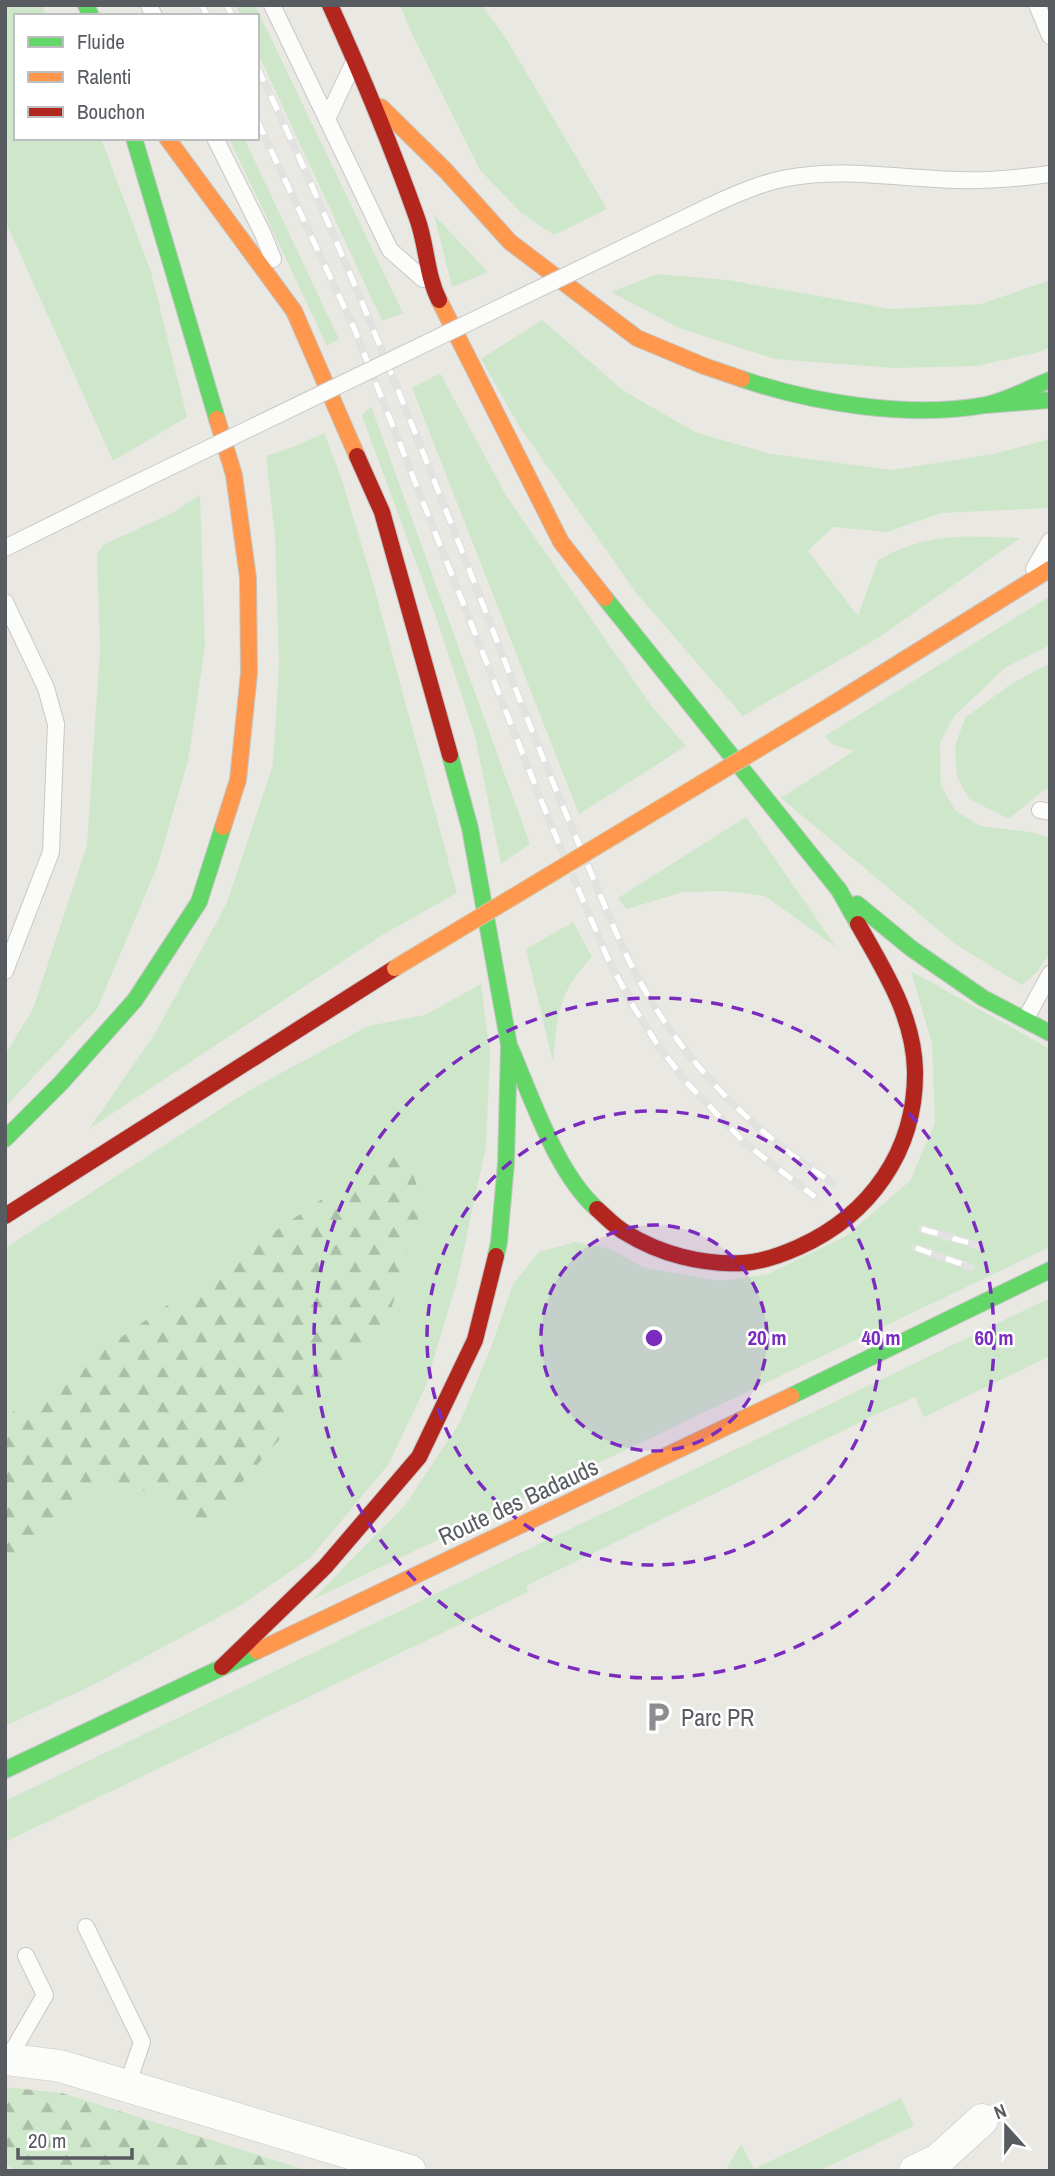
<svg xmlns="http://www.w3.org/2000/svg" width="1055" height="2176" font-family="'Archivo Narrow',sans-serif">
<defs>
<pattern id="forest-firs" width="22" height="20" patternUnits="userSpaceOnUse" patternTransform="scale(1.75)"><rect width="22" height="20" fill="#cee7cb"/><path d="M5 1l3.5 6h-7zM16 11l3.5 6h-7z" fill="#aabea8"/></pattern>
</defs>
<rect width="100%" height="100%" fill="#eae8e2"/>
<path fill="#cee7cb" d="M5,5h37l5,11h-31v122h85l50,134 36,145 -74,44 -108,-241z
M236,5h19l148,308 -21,8 -125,-270v-35h-16z
M400,5h82l25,35 100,169 -53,26 -33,-22 -41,-43 -69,-138z
M229,138h15l95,201 -12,7z
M434,215l54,57 -36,15z
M657,274l71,6 163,29 90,-5 69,-24v67l-10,5 -64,14 -82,2 -119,-9 -96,-31 -68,-36z
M542,320l82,71 73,42 74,21 121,16 101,-16 57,-15v69l-109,5 -54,19 -54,-5 -25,24 50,65 20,-56c52,-28 85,-24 142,-22l-139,98 -138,80 -106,-122 -118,-168 -38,-67z
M440,373l67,124 143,207 36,42 -107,68 -167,-426z
M371,406l159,438 -29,20 -26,-128 -40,-122 -73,-198z
M324,433l17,44 32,106 84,310 -73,41 -295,195 65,-94 72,-130 47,-140 6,-101 -4,-128 -9,-80 27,-9z
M200,495l5,151 -17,115 -31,106 -60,142 -92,98v-52l28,-46 54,-164 13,-197 -3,-93 6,-10 71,-33z
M1050,596v49l-45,23 -51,48 -14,27 1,43 14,24 25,16 50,6 20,6v114l-12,19 -16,14 -67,-41 -174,-146 73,-47 -22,-7 -7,-8z
M1050,663v127l-5,-1 -36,30 -40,-20 -12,-22 -2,-31 10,-28 46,-34z
M746,817l90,130 -71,-51 -38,-5 -44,1 -56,17 -9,-11z
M573,922l19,35c-34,36 -35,58 -39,105l-27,-113z
M911,971l139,78v198l-738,353 94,-96 54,-82 30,-72 23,-66 26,-32 36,-10 36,7 31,18 77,14 49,-7 78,-38 64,-55 25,-58 -3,-79z
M481,984l9,70 -4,93 -29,134 -32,107 -37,77 -78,93 -67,46 -152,82 -86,40v-164l83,-73 45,-5 68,45 188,-216 -384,119v-184l245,-158 118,-64 57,-11z
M1050,1298v58l-126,61 -9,-20 -32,14 -357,175 2,6 -523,250v-41z
M901,2098l13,28 -96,45h-93l16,-27 13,25z"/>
<path fill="url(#forest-firs)" d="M402,1144l21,58 -33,111 -189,216 -68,-45 -45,5 -83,73v-145z
M5,2087l57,6 247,78h-293l-11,-7z"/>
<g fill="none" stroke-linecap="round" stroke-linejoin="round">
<defs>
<path id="lane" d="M149,5l5,11
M272,5l118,245 33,29
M1037,5l13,31
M327,119l26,-55
M215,138l48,96 10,25
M712,205c24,-11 49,-22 75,-27 57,-11 115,1 172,2 30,1 61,-2 91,-6
M5,548l109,-54
M1034,569l16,-28
M5,602l41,86 10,36 -5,128 -46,119
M1040,810l10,2
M1025,1020l25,-46
M86,1927l56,115 -15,44
M8,2059l37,-64 -19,-39"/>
<path id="street" d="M5,2059l55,7 350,105
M915,2171l23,-11 44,-40"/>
<path id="fast" d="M86,5l5,11
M134,138l83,281
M742,379c70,24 169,40 243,26 22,-4 44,-17 65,-25
M987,405l63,-5
M605,598l234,292 19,34
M450,755l20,73 39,217 -3,118 -7,79 -3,14
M857,904l55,45 71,49 67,35
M509,1045c22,50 47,128 88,164
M5,1139l56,-56 74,-83 64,-98 24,-75
M791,1396l259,-126
M5,1770l252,-119"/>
<path id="slow" d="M381,107l65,64 64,71 127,96 67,28 38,13
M167,138l127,173 63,145
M439,300l122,242 44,56
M217,419l17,56 14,103 1,95 -11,107 -15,47
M833,704l217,-135
M257,1651l534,-255"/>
<path id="jam" d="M330,5c32,70 61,140 87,213 10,27 9,56 22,82
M357,456l25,56 68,243
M597,1209c9,8 18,18 29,24 34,21 76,32 117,30 19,-1 38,-8 56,-16 71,-32 117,-96 116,-176 -1,-55 -31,-101 -57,-147
M5,1216l390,-248
M222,1667l103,-100 94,-110 56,-117 21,-84"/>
</defs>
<use href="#lane" stroke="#c7c7c6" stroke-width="18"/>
<use href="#street" stroke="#c7c7c6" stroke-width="33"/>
<use href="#fast" stroke="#c5c6c4" stroke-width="18"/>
<use href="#slow" stroke="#c5c6c4" stroke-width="18"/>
<use href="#jam" stroke="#c5c6c4" stroke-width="18"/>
<use href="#lane" stroke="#fcfcfb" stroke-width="16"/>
<use href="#street" stroke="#fcfcfb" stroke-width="32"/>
<use href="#fast" stroke="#63d668" stroke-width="16"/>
<use href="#slow" stroke="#ff974d" stroke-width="16"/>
<use href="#jam" stroke="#b3261e" stroke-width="16"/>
<defs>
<path id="rail" d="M202,5l5,11
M227,5l5,11
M257,67c80,166 147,337 214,507 35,90 69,180 107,268 15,35 29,71 45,106 45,98 120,178 210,235
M257,120l97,208 197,497 57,134 25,47 26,41 29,37 58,60 69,53
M922,1229l57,17
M916,1248l54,19"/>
</defs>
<use href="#rail" stroke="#e2e2e1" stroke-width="8"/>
<use href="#rail" stroke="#fff" stroke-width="5" stroke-dasharray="16" stroke-linecap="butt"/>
<defs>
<path id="lane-bridge" d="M114,494l598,-289"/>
<path id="slow-bridge" d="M395,968l438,-264"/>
</defs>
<use href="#lane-bridge" stroke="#c7c7c6" stroke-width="18" stroke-linecap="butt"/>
<use href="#slow-bridge" stroke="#d4c9ad" stroke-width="18" stroke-linecap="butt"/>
<use href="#lane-bridge" stroke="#fcfcfb" stroke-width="16"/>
<use href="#slow-bridge" stroke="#ff974d" stroke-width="16"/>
</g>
<circle cx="654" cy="1338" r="113" fill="#7b2cbf" fill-opacity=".12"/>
<g fill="none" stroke="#7b2cbf" stroke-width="3.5" stroke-dasharray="12 9">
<circle cx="654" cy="1338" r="113"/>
<circle cx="654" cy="1338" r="227"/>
<circle cx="654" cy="1338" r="340"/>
</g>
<defs>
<symbol id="parking-bare" viewBox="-9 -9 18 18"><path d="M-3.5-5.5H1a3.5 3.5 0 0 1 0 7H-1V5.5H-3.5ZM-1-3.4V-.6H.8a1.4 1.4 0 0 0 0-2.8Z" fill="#8b8d8e" stroke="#fff" stroke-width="2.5" paint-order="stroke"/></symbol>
</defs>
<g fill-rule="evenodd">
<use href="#parking-bare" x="636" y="1695" width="44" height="44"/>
</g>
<g text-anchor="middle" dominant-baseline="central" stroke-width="5" stroke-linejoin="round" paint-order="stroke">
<g font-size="24" fill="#585c61" stroke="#fff">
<text transform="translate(518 1501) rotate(-25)">Route des Badauds</text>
</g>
<g font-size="24" fill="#585c61" stroke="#fff" text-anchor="start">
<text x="681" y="1717">Parc PR</text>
</g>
</g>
<circle cx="654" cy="1338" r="10" fill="#7b2cbf" stroke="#fff" stroke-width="3.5"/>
<g font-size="21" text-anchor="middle" font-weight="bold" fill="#7b2cbf" stroke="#fff" stroke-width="5" stroke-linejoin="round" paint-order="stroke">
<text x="767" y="1345">20 m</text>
<text x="881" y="1345">40 m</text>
<text x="994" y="1345">60 m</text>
</g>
<rect width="1055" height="2176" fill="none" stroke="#585c61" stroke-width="14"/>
<rect x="14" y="14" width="245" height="126" fill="#ffffff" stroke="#bcbec0" stroke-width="2"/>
<rect x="28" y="37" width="35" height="10" fill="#63d668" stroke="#bcbec0" stroke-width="2"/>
<text x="77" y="49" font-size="21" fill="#585c61">Fluide</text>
<rect x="28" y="72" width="35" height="10" fill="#ff974d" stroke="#bcbec0" stroke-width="2"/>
<text x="77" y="84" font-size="21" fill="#585c61">Ralenti</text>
<rect x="28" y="107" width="35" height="10" fill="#b3261e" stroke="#bcbec0" stroke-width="2"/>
<text x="77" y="119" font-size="21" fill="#585c61">Bouchon</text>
<g transform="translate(1006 2127) rotate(339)" stroke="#ffffff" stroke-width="5" paint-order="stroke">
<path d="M0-5L12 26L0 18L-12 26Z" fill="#585c61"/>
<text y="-10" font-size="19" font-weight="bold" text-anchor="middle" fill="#585c61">N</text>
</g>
<path d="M18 2148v10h114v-10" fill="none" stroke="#585c61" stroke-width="3.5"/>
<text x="28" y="2148" font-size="21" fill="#585c61" stroke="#ffffff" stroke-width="5" paint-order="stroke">20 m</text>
</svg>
